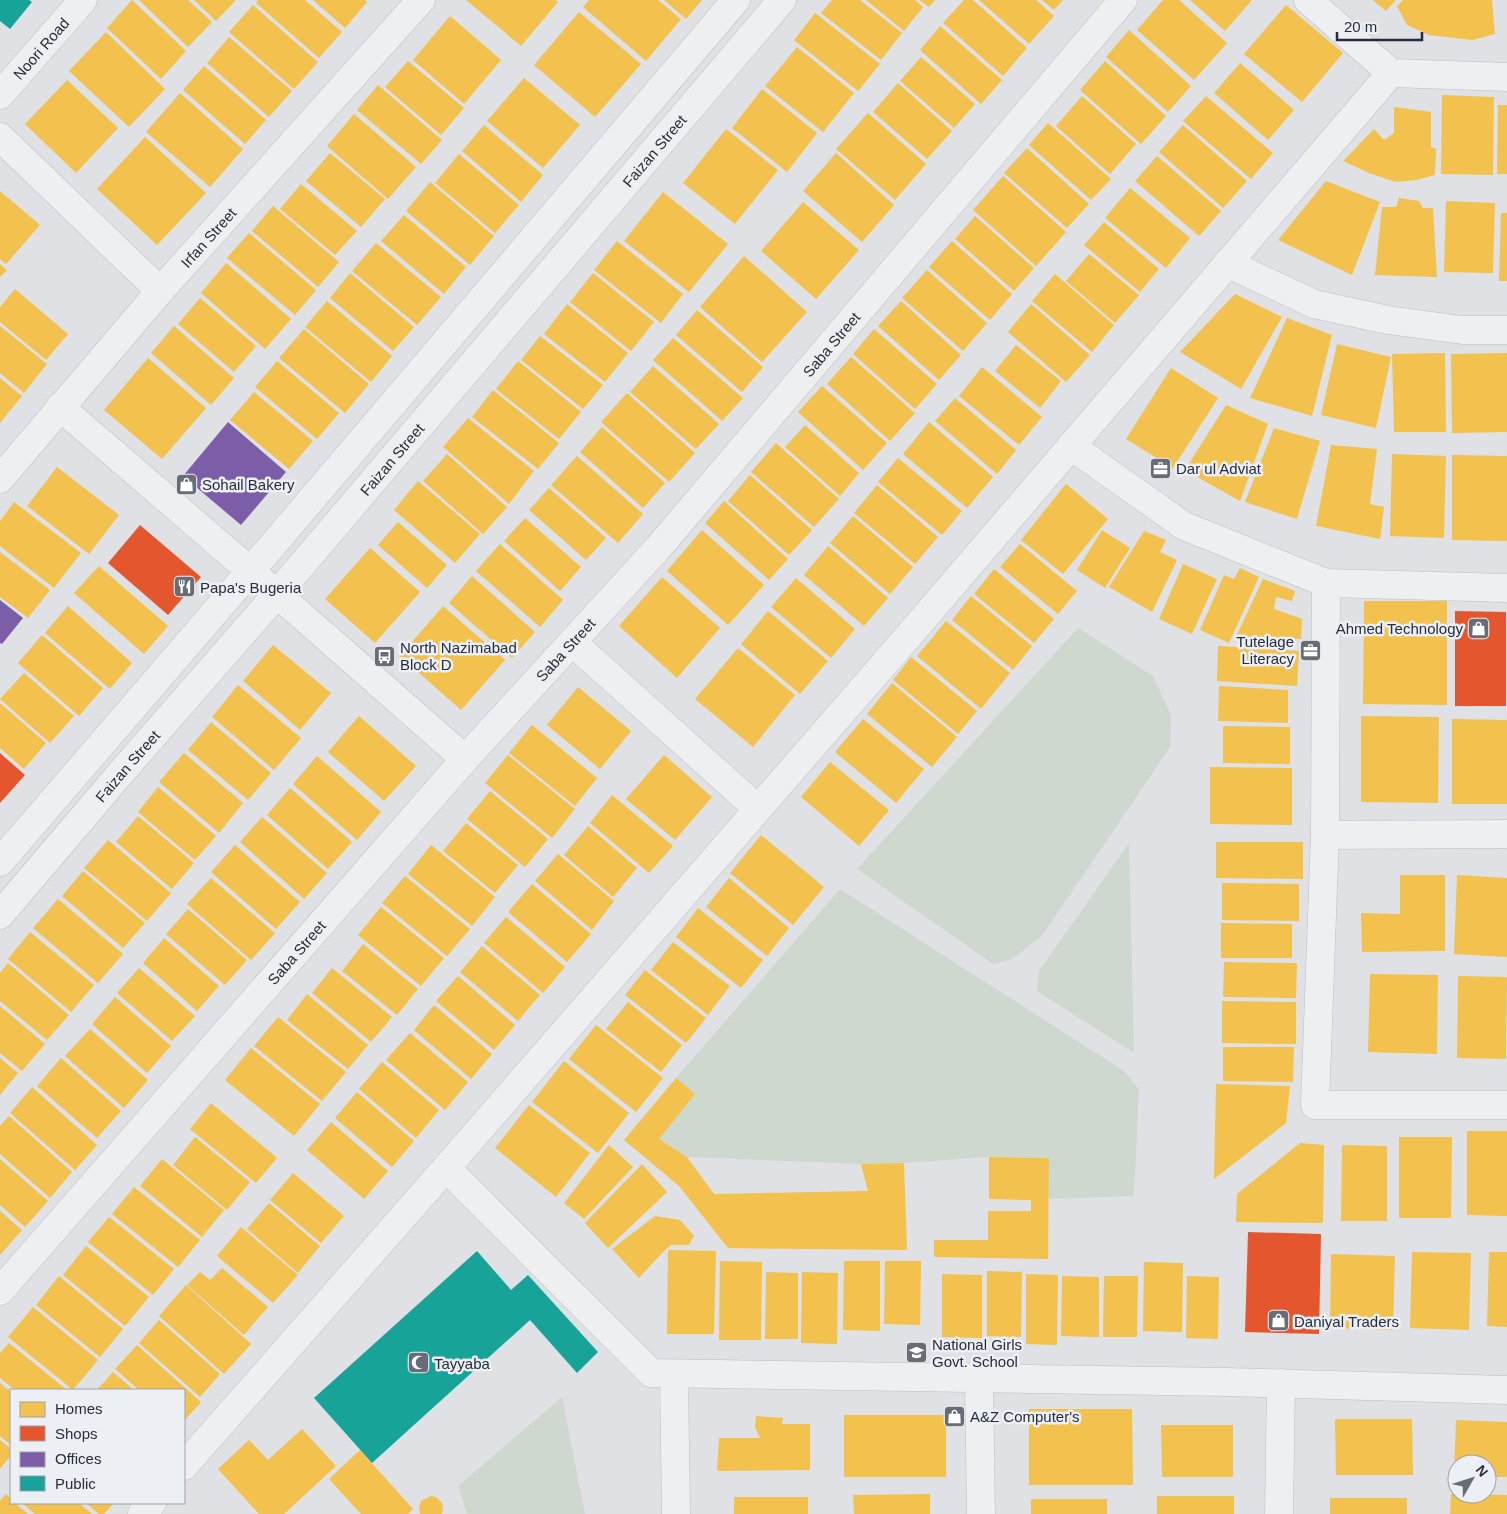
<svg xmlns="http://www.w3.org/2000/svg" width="1507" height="1514" font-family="Helvetica,sans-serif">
<rect width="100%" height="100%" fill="#dfe1e4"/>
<path fill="#ced8cf" d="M1078,628l75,48 18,39 -1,32 -128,189 -30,23 -19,5 -136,-95z
M1129,843l5,210 -97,-62 2,-20z
M840,889l284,182 15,19 -5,106 -85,3v-41l-60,-1 -85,6 -43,1 -174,-7 -28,-18 36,-45 -19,-16z
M562,1397l23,117h-118l-9,-28z"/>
<path fill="#f2c14e" d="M132,0l54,51 -25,28 -54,-51z
M139,0h49l24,22 -24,25z
M194,0h42l-20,21z
M258,0h47l37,32 -23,26 -63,-55z
M313,0h52l2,2 -22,26z
M466,0h89l3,2 -37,44z
M589,0h69l23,19 -35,42 -63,-54z
M664,0h38l-16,19z
M832,0h28l42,33 -21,27 -60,-47z
M866,0h49l8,7 -19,24z
M919,0h16l-6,7z
M964,0h9l54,48 -24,28 -60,-53z
M979,0h57l18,16 -25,28z
M1042,0h21l-9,10z
M1163,0h16l48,43 -33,37 -57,-50z
M1190,0h62l-27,31z
M1373,0h23l-10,11z
M1403,0h89l3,34 -23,6 -43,-5 -22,-10 -10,-19z
M253,5l65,57 -24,27 -65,-57z
M1286,5l57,48 -41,49 -58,-48z
M579,12l62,52 -46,53 -61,-52z
M815,13l65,51 -22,27 -64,-51z
M450,16l51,44 -37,44 -51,-44z
M940,26l62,54 -21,24 -61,-54z
M1129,30l62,56 -23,26 -62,-55z
M106,32l59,57 -36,38 -60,-56z
M229,37l63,54 -23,26 -62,-54z
M797,47l57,46 -31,39 -58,-46z
M921,57l54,47 -21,24 -54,-47z
M408,61l56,47 -23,27 -56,-48z
M1105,61l61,55 -25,28 -61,-54z
M1240,63l54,47 -26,30 -54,-47z
M204,66l62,54 -21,24 -62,-54z
M524,78l56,47 -37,43 -56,-47z
M67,80l51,48 -42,45 -51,-49z
M898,83l54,48 -25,28 -54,-47z
M378,85l64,55 -21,24 -64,-54z
M762,89l55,44 -30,39 -55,-44z
M180,93l63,56 -33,38 -64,-55z
M1442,95l52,2 -1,78 -52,-1z
M1082,96l54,48 -26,30 -54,-48z
M1206,96l67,57 -22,26 -68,-58z
M1498,105h9v69h-10z
M1394,107l37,5v35l5,2 -1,26 -19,5 -20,2 -27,-9 -26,-12 31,-32 10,11 10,-7z
M868,113l58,51 -31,36 -59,-51z
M354,114l62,53 -28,32 -61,-53z
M1048,123l63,56 -20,21 -62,-55z
M484,125l59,50 -22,27 -59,-51z
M1183,125l64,56 -24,27 -64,-56z
M726,129l52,41 -43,54 -52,-41z
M145,137l61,56 -49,52 -60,-56z
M1027,148l62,56 -22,24 -63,-55z
M330,153l55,46 -24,28 -55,-46z
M836,153l58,52 -32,37 -59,-51z
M459,154l60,51 -24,28 -60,-50z
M1157,156l64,55 -22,25 -64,-55z
M1003,176l63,56 -30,34 -63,-56z
M1326,181l54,21 -28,73 -74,-35z
M430,182l64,54 -24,29 -64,-54z
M301,184l56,47 -22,24 -55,-46z
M1130,188l60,50 -24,30 -61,-50z
M0,191l40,34 -34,39 -6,-5z
M663,192l65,52 -39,48 -65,-51z
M1399,198l20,3 4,7h10l4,69 -62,-2 7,-68h14z
M1446,201l49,2 -2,70 -49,-1z
M803,202l56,48 -43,49 -55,-48z
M273,206l66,56 -21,25 -66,-56z
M1501,213h6v68h-8z
M404,215l62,52 -22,27 -63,-53z
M975,216l59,52 -20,23 -59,-52z
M1104,222l55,47 -19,23 -56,-47z
M249,233l67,57 -21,25 -68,-57z
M617,241l66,53 -22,29 -67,-53z
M952,241l60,53 -22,26 -61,-53z
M376,243l65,54 -24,28 -65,-54z
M1089,254l50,41 -24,28 -49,-42z
M744,256l63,56 -45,50 -62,-55z
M226,263l65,56 -26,30 -64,-56z
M0,264l7,6 -7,7z
M927,270l60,53 -24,28 -61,-53z
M350,273l64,54 -21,24 -63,-53z
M593,273l61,49 -23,29 -61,-49z
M1055,274l59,51 -22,27 -60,-51z
M15,289l53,45 -22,26 -46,-38v-15z
M1235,294l47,23 -41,72 -61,-37z
M200,298l56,48 -22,26 -56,-48z
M327,301l65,55 -21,26 -66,-55z
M901,301l60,54 -22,25 -61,-54z
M567,304l61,49 -23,29 -61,-48z
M1031,304l59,51 -24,27 -58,-50z
M697,310l66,57 -21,25 -66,-57z
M1287,318l45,17 -20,81 -62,-18z
M0,326l47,38 -23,29 -24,-20z
M174,326l60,52 -23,27 -60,-52z
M304,329l65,55 -24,29 -66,-55z
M874,329l63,55 -22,25 -62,-55z
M540,336l63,49 -20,24 -62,-49z
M673,338l70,60 -21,23 -69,-61z
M1337,344l54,13 -15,71 -55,-13z
M1016,345l45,36 -21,27 -45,-37z
M1445,353l1,79h-52l-2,-78z
M1507,353v79l-55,1 -1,-79z
M851,357l64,56 -25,28 -63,-57z
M148,358l58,50 -44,51 -58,-49z
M277,361l62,52 -22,26 -62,-52z
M518,361l63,51 -22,27 -63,-50z
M653,366l66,58 -23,25 -66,-57z
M982,367l60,50 -23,28 -60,-49z
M1171,368l47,30 -45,70 -47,-29z
M0,378l22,18 -22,27z
M822,386l65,57 -24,27 -65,-58z
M493,390l66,53 -21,26 -66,-52z
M254,392l59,49 -24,28 -59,-49z
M627,393l68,60 -26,29 -68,-60z
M955,398l61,52 -19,24 -62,-53z
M1226,405l42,19 -28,77 -55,-31z
M468,418l66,53 -25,33 -66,-57z
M929,422l64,55 -26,31 -64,-54z
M805,425l54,48 -19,23 -55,-49z
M602,427l63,56 -22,25 -63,-56z
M1274,428l46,13 -23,78 -52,-17z
M776,443l63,56 -25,28 -63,-55z
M1331,445l46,4 -7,55 14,3 -4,32 -64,-13z
M447,454l60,53 -24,27 -60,-53z
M1392,454l54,2 -2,82 -54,-2z
M1452,455l55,1v85l-55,-1z
M577,456l66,58 -25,29 -67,-58z
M898,458l64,53 -20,24 -64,-53z
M57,467l62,48 -30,39 -62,-48z
M750,475l62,55 -23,25 -61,-54z
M418,481l62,53 -25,29 -61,-53z
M1066,484l42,35 -45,55 -42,-34z
M877,485l61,52 -23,27 -61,-51z
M549,488l57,50 -20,22 -57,-50z
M724,501l64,58 -19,21 -64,-57z
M14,502l67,51 -27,35 -54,-42v-25z
M853,516l60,51 -23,27 -60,-51z
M525,518l56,49 -21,24 -56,-50z
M398,522l49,43 -20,23 -49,-43z
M702,530l62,55 -36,40 -61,-54z
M1102,530l28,18 -25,40 -28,-18z
M1144,531l22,9 -6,12 17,8 -25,52 -43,-25z
M500,544l63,56 -23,27 -64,-56z
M1020,544l57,47 -19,23 -58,-47z
M828,546l60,52 -24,28 -60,-51z
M370,548l50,44 -45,51 -50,-44z
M0,552l50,38 -22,28 -28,-21z
M1183,564l34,15 -25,55 -33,-15z
M99,566l69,60 -24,28 -70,-61z
M1240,568l19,9 -30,66 -29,-13 24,-55 10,4z
M994,569l60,50 -20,24 -60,-49z
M472,576l63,56 -23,26 -63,-55z
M662,577l58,51 -43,50 -58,-52z
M796,578l59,51 -24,29 -60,-51z
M1263,579l32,12 -3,10 -16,-4 -2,12 28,10 -1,20h-66z
M971,596l61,50 -19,24 -61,-50z
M1364,601h83v104l-84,-1z
M68,606l64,57 -22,26 -65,-56z
M443,606l62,54 -44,50 -61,-54z
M768,611l60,50 -28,33 -59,-50z
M946,621l64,52 -29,36 -64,-53z
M42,635l61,53 -24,28 -61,-53z
M273,645l58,48 -31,37 -57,-49z
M1218,646l81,5 -2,35 -80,-5z
M738,648l57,47 -42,52 -58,-48z
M911,657l66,54 -19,23 -65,-54z
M24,673l50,43 -24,27 -50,-44z
M892,683l65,54 -25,30 -65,-53z
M238,685l63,53 -27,32 -62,-53z
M1219,686l69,4v33l-70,-2z
M578,687l53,44 -31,38 -53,-44z
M0,703l46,40 -22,26 -24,-21z
M359,716l57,50 -32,35 -56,-49z
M1361,716l78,1 -1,86 -77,-1z
M863,719l61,50 -28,34 -61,-51z
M1452,719l55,1v84h-55z
M211,722l60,51 -23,27 -60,-50z
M532,725l65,53 -22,28 -66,-53z
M1223,726l67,1v37l-67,-1z
M184,753l59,50 -24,30 -60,-51z
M508,755l67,54 -23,29 -67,-55z
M664,755l48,42 -37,43 -49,-41z
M317,756l64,56 -24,28 -64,-56z
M830,762l59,48 -30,36 -58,-49z
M1210,767l82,1v57l-82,-1z
M158,787l58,49 -21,24 -57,-48z
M290,788l62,54 -24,27 -61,-54z
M490,791l58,48 -23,28 -58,-48z
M612,795l61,51 -24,27 -59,-50z
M138,816l56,47 -22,26 -56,-47z
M262,817l65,56 -23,26 -64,-57z
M466,823l52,42 -23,28 -52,-42z
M588,826l49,42 -24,29 -49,-42z
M761,835l63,52 -31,38 -63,-52z
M108,840l63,53 -24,28 -63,-53z
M1216,842h87v37l-87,-1z
M235,845l65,57 -24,27 -65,-57z
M431,845l64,52 -23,29 -64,-52z
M558,854l56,47 -22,29 -57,-49z
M83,871l62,52 -22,25 -61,-52z
M1400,875h45v76l-83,1 -1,-39 39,1z
M1457,875l50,3v79l-53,-3z
M405,876l65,53 -23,27 -65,-53z
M211,878l64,55 -24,27 -64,-56z
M729,878l60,50 -22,28 -61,-49z
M1222,883l77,1v37l-77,-1z
M532,884l59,50 -24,28 -59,-50z
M58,899l65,55 -25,29 -65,-55z
M381,907l63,51 -23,28 -63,-51z
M698,908l65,52 -22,28 -65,-51z
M188,909l59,51 -22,25 -59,-51z
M506,917l59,50 -22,26 -59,-50z
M1221,923l71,1v34h-71z
M30,932l64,53 -23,27 -63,-53z
M164,938l55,48 -22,25 -54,-48z
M673,942l57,44 -22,29 -57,-45z
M363,944l55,45 -21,26 -55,-44z
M482,946l58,49 -22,26 -58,-49z
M1224,962l73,1 -1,35 -73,-1z
M8,963l61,52 -22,25 -47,-39v-28z
M139,968l56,48 -23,25 -55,-48z
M332,968l60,49 -21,25 -59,-49z
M645,970l61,48 -20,25 -61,-48z
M1370,974l68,1 -1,79 -69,-2z
M458,976l57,49 -21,25 -58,-49z
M1458,976l49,1 -1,82 -49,-1z
M307,994l61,51 -20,24 -61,-49z
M115,997l56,49 -24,27 -55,-49z
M1222,1001l74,1v42l-74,-1z
M628,1002l54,43 -21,27 -55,-43z
M434,1005l58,49 -21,25 -57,-49z
M0,1006l45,38 -23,27 -22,-18z
M278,1017l68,55 -24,29 -68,-55z
M596,1025l67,53 -27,34 -67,-53z
M90,1029l58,51 -24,28 -59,-52z
M410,1033l58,49 -23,28 -59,-50z
M1223,1047h71l-1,35 -70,-1z
M251,1048l69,56 -26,32 -69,-56z
M0,1058l18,15 -18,22z
M61,1058l60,53 -24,27 -60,-52z
M564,1061l65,52 -31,40 -66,-51z
M382,1062l57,48 -23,28 -57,-49z
M676,1078l19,16 -36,45 28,18 27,37 154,-3 -7,-27 43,-1 3,87 -179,-2 -49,-62 -55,-46z
M1216,1084l74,2 -4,37 -72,56z
M32,1087l65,58 -22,25 -65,-57z
M357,1092l57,49 -22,26 -57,-49z
M211,1103l66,55 -21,25 -66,-54z
M529,1105l61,48 -34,44 -61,-49z
M9,1116l63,56 -22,26 -50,-44v-28z
M331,1122l57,49 -24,28 -57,-49z
M1467,1131h40v85l-40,-1z
M195,1137l55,45 -23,28 -54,-45z
M1399,1137h53l-1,81h-52z
M1300,1143l24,2 -1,78 -87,-1 1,-28z
M609,1145l24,22 -49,52 -20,-16z
M1342,1145l45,1v75h-46z
M989,1157l60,1 -1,101 -114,-2v-17h54v-29h43v-11l-42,-1z
M0,1159l48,42 -23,26 -25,-22z
M162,1159l62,51 -22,27 -62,-51z
M642,1164l25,28 -59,56 -23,-25z
M293,1173l51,43 -23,27 -51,-43z
M134,1187l66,53 -22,27 -66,-53z
M269,1203l51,43 -22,27 -51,-44z
M0,1211l22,19 -22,25z
M655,1216l25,4 14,16 -5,9h-18l-8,7 -24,26 -27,-29z
M109,1217l65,52 -21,26 -65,-53z
M241,1227l57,48 -25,28 -56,-47z
M86,1246l63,51 -24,29 -62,-51z
M668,1250l48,1 -2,83h-47z
M1412,1252l59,1 -2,77 -59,-2z
M1489,1252h18v75l-20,-1z
M1331,1254l64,2 -2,74 -63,-2z
M720,1261l42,1 -1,78h-42z
M844,1261h36v70l-37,-1z
M885,1261h36l-1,64 -36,-1z
M1144,1262l39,1 -1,69 -39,-1z
M222,1268l46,39 -24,28 -57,-50 13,-13 10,8z
M987,1271l35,1 -1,65 -34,-1z
M766,1272l32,1v66h-33z
M802,1272l36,1 -1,71 -36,-1z
M942,1274l40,1v63l-40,-1z
M1026,1274l32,1 -1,70 -31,-1z
M59,1276l64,53 -23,28 -64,-52z
M1062,1276l37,1v60l-38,-1z
M1104,1276h34l-1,61h-34z
M1187,1276l32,1 -1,62 -32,-1z
M186,1285l65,59 -27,30 -65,-58z
M33,1307l65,53 -25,30 -65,-53z
M159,1320l61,54 -20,23 -61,-54z
M471 1343a9 9 0 1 1 18 0a9 9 0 1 1-18 0Z
M9,1343l58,47h-52l-15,-12v-25z
M137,1345l64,57 -17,19v-31h-45l-24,-21z
M425 1377a13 13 0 1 1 26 0a13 13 0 1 1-26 0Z
M113,1372l21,18h-37z
M0,1383l11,9v53l-11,-9z
M396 1411a9 9 0 1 1 18 0a9 9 0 1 1-18 0Z
M1029,1409h103l1,76h-104z
M844,1415h102v62h-102z
M756,1416l27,2 -1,6h28v46l-93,1 2,-33h41l-5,-11z
M1335,1419h77l1,56h-77z
M1456,1420l51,2v55h-20v-13h-30v12h-3z
M1161,1425h72v52h-71z
M302,1429l34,37 -52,48h-25l-41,-45 31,-29 19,20z
M0,1440l11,9v6l-11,14z
M360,1450l53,59 -5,5h-47l-32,-35z
M6,1494l5,5v4h4l13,11h-28v-13z
M930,1494v20h-76l-1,-19z
M1451,1494l56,1v19h-57z
M431,1496l5,1 6,6 1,4 -1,7h-22l-1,-6 2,-7z
M1157,1496h77v18h-77z
M734,1497h74v17h-74z
M1330,1498h77v16h-77z
M1031,1499h76v15h-76z
M22,1503h57l13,11h-57z
M86,1503h28l-10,11h-5z"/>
<path fill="#e4572e" d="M140,525l61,52 -33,38 -60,-52z
M1455,611l51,1v94h-51z
M0,753l25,22 -25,28z
M1248,1232l73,2 -2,100 -74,-2z"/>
<path fill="#7b5ea7" d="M228,422l58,50 -45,53 -58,-49z
M0,600l23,18 -21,26 -2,-1z"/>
<path fill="#17a398" d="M0,0h29l3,2 -22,27 -10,-8z
M477,1251l34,39 17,-15 70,77 -21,21 -47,-53 -158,143 -58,-65z"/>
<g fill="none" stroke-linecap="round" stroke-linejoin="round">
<defs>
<g id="minor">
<path d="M1308,0l83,73 116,4"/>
<path id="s1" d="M0,95l83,-95"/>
<path d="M0,137l160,154"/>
<path d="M1227,263l87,41 74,16 74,10h45"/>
<path d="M60,407l217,187 188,165"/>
<path d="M1071,446l113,80 142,57 181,5"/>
<path id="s2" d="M0,479l160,-188 261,-291"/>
<path d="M1326,583l-1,252 -10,270h192"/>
<path d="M572,642l186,167"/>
<path d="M1325,835l182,-1"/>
<path d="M0,862l277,-322 459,-540"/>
<path id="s3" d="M0,915l119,-140 158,-181 505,-594"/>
<path d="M446,1168l205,205 576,9 280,8"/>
<path id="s4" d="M0,1291l465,-532 193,-211 465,-548"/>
<path d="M674,1374l2,140"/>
<path d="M979,1377l2,137"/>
<path d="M184,1466l262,-298 465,-535 480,-560"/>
<path d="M142,1514l10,-11"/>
<path d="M1279,1514l2,-131"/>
</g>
</defs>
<use href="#minor" stroke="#bdbfc2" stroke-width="29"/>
<use href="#minor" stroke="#eeeff1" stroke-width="28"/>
</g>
<defs>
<symbol id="office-square" viewBox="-11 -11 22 22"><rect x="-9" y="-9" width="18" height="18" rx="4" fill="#676c77" stroke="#eceff4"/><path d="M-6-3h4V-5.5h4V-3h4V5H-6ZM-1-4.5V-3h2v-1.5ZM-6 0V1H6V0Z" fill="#fff"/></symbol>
<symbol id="shop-square" viewBox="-11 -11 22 22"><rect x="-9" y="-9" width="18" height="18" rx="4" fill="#676c77" stroke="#eceff4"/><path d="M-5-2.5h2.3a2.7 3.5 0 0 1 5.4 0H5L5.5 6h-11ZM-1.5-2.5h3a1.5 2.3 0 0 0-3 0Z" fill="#fff"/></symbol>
<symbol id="restaurant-square" viewBox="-11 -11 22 22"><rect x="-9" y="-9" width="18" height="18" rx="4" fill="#676c77" stroke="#eceff4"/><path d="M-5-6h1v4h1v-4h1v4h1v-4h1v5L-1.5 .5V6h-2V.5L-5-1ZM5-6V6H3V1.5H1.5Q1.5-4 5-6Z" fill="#fff"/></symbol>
<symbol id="bus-square" viewBox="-11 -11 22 22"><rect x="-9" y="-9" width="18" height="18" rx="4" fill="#676c77" stroke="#eceff4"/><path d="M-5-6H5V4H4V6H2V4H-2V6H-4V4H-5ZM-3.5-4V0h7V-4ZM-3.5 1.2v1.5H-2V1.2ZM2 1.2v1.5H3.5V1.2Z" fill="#fff"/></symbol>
<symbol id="school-square" viewBox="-11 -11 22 22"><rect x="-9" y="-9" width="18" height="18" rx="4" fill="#676c77" stroke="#eceff4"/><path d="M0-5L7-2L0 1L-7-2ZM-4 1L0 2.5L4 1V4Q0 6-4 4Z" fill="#fff"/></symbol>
<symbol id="mosque-square" viewBox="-11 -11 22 22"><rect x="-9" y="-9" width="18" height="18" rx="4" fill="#676c77" stroke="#eceff4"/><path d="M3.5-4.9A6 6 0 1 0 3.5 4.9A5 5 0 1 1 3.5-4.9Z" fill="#fff"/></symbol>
</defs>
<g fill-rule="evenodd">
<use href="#office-square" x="1148" y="456" width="25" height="25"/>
<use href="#shop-square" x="174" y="472" width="25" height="25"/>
<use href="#restaurant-square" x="172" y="574" width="25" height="25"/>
<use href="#shop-square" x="1466" y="616" width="25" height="25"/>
<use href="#office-square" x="1298" y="638" width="25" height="25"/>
<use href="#bus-square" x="372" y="644" width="25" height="25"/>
<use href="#shop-square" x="1266" y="1308" width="25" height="25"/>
<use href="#school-square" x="904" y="1340" width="25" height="25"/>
<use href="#mosque-square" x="406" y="1350" width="25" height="25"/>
<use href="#shop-square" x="942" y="1404" width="25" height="25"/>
</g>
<g text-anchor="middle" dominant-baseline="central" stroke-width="5" stroke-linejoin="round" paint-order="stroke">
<g font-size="15" fill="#272d3c" stroke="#eceff4">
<text stroke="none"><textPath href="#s1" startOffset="62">Noori Road</textPath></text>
<text stroke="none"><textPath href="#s3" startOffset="1006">Faizan Street</textPath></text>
<text stroke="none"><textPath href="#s2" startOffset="319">Irfan Street</textPath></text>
<text stroke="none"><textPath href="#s4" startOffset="1260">Saba Street</textPath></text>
<text stroke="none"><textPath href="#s3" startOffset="601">Faizan Street</textPath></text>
<text stroke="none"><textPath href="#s4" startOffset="855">Saba Street</textPath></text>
<text stroke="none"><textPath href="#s3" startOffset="196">Faizan Street</textPath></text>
<text stroke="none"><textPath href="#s4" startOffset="450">Saba Street</textPath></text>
</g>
<g font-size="15" fill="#272d3c" stroke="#eceff4" text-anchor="start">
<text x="1176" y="468">Dar ul Adviat</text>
<text x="202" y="484">Sohail Bakery</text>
<text x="200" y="587">Papa's Bugeria</text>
<text x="1463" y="628" text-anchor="end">Ahmed Technology</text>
<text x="1294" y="641" text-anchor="end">Tutelage<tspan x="1294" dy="17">Literacy</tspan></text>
<text x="400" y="647">North Nazimabad<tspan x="400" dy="17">Block D</tspan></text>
<text x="1294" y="1321">Daniyal Traders</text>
<text x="932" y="1344">National Girls<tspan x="932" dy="17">Govt. School</tspan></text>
<text x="434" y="1363">Tayyaba</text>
<text x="970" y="1416">A&amp;Z Computer's</text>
</g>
</g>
<rect x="10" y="1389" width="175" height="115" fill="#eceff4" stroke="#9da1aa"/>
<rect x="20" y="1402" width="25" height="15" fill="#f2c14e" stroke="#9da1aa"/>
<text x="55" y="1414" font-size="15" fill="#272d3c">Homes</text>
<rect x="20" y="1426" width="25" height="15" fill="#e4572e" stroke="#9da1aa"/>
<text x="55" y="1439" font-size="15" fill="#272d3c">Shops</text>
<rect x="20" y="1452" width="25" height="15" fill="#7b5ea7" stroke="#9da1aa"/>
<text x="55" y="1464" font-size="15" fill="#272d3c">Offices</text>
<rect x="20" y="1476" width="25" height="15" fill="#17a398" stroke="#9da1aa"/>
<text x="55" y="1489" font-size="15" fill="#272d3c">Public</text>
<g transform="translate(1472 1479) rotate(51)"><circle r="24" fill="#eceff4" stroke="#9da1aa"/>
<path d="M0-4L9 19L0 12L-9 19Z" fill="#676c77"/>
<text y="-8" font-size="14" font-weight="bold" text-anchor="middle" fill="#272d3c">N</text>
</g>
<path d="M1337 32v8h85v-8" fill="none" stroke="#272d3c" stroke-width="2.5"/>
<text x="1344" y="32" font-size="15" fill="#272d3c" stroke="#eceff4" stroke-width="4" paint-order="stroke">20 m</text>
</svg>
